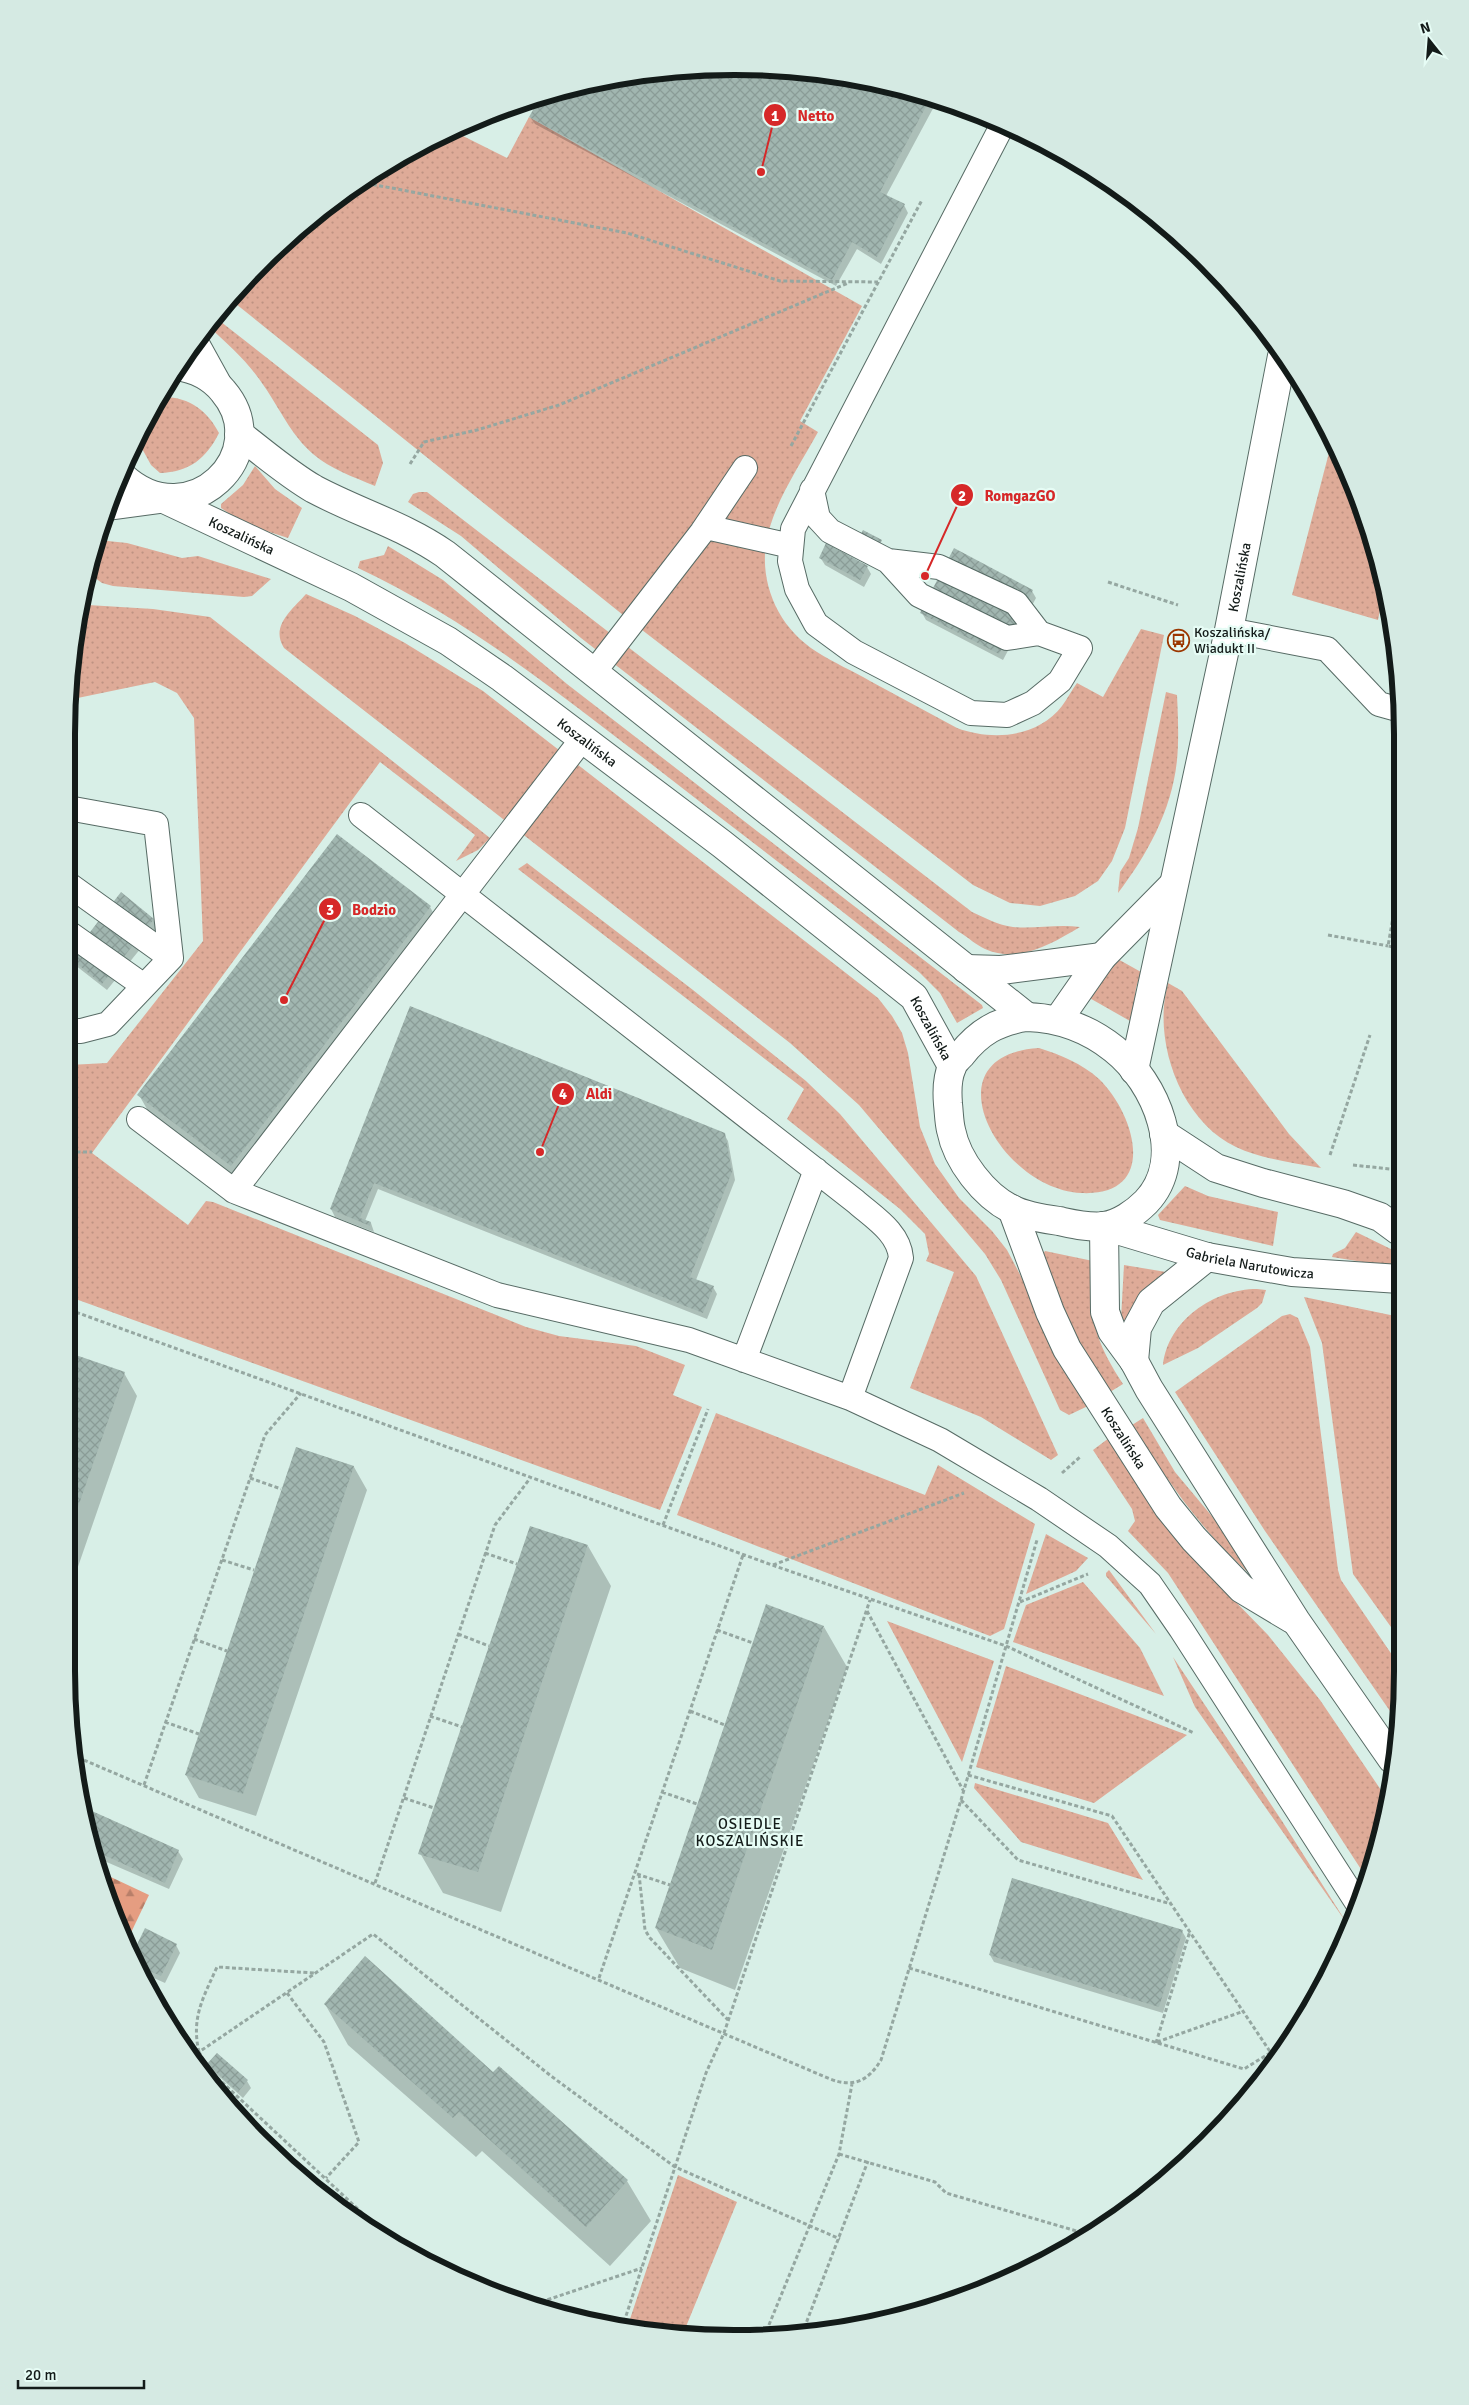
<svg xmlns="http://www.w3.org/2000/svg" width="1469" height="2405" font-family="Signika,sans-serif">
<defs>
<pattern id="grass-dots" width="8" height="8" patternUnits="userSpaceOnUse" patternTransform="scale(1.25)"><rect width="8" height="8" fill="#deab98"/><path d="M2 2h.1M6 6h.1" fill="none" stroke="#be9382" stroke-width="1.8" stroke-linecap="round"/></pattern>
<pattern id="forest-firs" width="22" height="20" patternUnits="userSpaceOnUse" patternTransform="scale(1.25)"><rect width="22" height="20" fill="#e59d81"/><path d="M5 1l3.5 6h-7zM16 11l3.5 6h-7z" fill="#b87f69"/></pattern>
<pattern id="building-cross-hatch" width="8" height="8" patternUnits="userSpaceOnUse" patternTransform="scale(1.25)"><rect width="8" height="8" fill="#a1b6b0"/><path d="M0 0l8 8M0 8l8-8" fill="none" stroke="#8a9c97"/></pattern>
</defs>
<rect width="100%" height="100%" fill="#d8efe7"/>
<path fill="url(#grass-dots)" d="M529,117l333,189 -62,115 18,11c-18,33 -43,69 -51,106 -9,44 11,90 50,114 17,11 36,19 53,29 29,16 58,31 87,47 35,13 80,10 105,-22 5,-7 10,-16 15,-23l26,14 38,-68 23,6 -39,193 -13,33 -14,20 -23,15 -35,10 -30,-3 -37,-18 -340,-262 -402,-323 31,-38 101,-83 90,-48 54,27z
M216,318l162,127 5,18 -8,23c-21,-9 -45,-17 -62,-32 -22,-19 -33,-45 -49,-68 -15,-23 -35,-41 -55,-59z
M162,397c26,-1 46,14 57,36 -13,26 -30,39 -59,40l-9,-8 -12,-22z
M1332,441l35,79 17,70 -6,30 -86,-25z
M255,466l20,23 27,19 -14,30 -43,-14 -24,-16v-4l22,-19z
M419,492h8l545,420c13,6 26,13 41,15 22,2 45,-3 67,0 -29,17 -61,37 -95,22 -9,-4 -17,-12 -26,-17l-378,-294 -120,-102 -53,-34 5,-8z
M98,540l29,3 55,15 16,-2 73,23 -19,17 -8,1 -131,-11 -11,-3 -11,-8z
M388,546l55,34 124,104 415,321 1,3 -26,15 -17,-30 -21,-21c-89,-71 -179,-139 -269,-209 -94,-72 -185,-145 -292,-195l2,-7 24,-6z
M306,594l49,22 50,27 78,48 395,307 14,18 10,17 6,20 12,74 15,37 24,34 33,33 15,19 19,36 23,57 39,63 -19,9 -9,-5 -59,-130 -16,-26 -126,-149 -69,-62 -506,-395c-14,-22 8,-38 22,-54z
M88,605l65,4 57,8 280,221 -12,12 -22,11 19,-26 -95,-73 -288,391 96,72 18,-24 7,1 313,125 33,9 77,10 49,19 -12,30 29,12 -42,103 -590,-213 -1,-232 38,-2 96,-122 -9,-223 -17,-25 -22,-11 -87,18v-10l16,-83z
M1166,692l11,3c1,22 2,44 0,65 -5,50 -30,95 -59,133l2,-21 9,-14 9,-30z
M527,863l166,127 113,91 34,33 136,162 82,179 -7,5 -70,-43 -71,-29 44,-116 -28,-11 3,-7 -4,-20 -25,-25 -113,-90 17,-30 -286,-220z
M1116,958l25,14 -5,16 -4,31 -2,2 -44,-25z
M1168,983l14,8 107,143 32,34c-28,-5 -59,-9 -85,-21 -56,-27 -84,-107 -68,-164z
M1039,1048c22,7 42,15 60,31 37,36 60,118 -18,114 -82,-4 -155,-138 -42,-145z
M1185,1186l23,10 70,16 -5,34 -113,-26 -2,-5z
M1356,1232l43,21 1,15 -68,-11 1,-3 12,-6z
M1045,1251l48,10c-4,55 0,77 30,123l-13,8 -42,-68 -25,-70z
M1124,1265l42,7 -17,16 -20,50 -8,-19z
M1257,1289l9,1 -4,13 -5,5 -59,40 -35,17c5,-45 51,-76 94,-76z
M1304,1297l96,20 1,324 -48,-67 -31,-231z
M1290,1314l8,4 12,29 28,223 3,10 60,88 -2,56 -134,-193 -90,-139 107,-76z
M716,1413l209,82 13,-30 97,59 -31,105 -14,7 -313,-121z
M1143,1418l32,54 76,91 14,24c-55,-44 -95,-102 -133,-162z
M1109,1438l48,75 37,46 74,76 52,65 65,96 -17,84 -200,-307 -40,-42 7,-10 -3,-12 -39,-59z
M1046,1534l42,24 -12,13 -50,23z
M1109,1570l47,64 -50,-58v-3z
M1083,1582l57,66 24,48 -151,-54 13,-37z
M887,1621l107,40 -32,101z
M1173,1657l109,164 66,104 -153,-218z
M1006,1666l181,69 -93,68 -118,-36z
M975,1783l133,40 35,57 -122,-38 -47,-54z
M678,2175l59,27 -54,132 -56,-6z"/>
<path fill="url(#forest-firs)" d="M98,1871l51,24 -23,48 -24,-58z"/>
<path fill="#0003" d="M604,79h261l72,22 -51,95 18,9 4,8 -27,51 -24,-15 -21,37 -301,-162 -5,-7 10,-19z
M820,557l47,10 4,7 -7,13 -39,-22z
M1032,591l4,7 -33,62 -77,-40 -4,-7z
M68,744l5,28 -5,1z
M430,907l13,23 -199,258 -92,-70 -13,-23z
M153,919l5,8 -51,63 -32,-25 -4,-7z
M411,1007l313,127 4,7 7,39 -39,100 17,7 4,7 -10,25 -329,-130 -13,32 6,2 3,9 -39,-15 -4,-8z
M70,1354l54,19 13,23 -66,191z
M296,1449l58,18 13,23 -111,326 -57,-18 -13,-23z
M588,1546l23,40 -110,326 -58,-19 -23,-40z
M824,1627l23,40 -112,323 -55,-22 -24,-40z
M84,1808l94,43 5,8 -14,30 -74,-32z
M1182,1931l4,7 -23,75 -169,-51 -4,-7z
M176,1945l4,8 -15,30 -27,-12 -6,-12z
M325,2004l168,70 7,-6 127,113 24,40 -41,45 -128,-115 -6,6 -128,-112z
M217,2054l30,27 4,7 -8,10 -30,-27 -5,-7z"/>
<path fill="url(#building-cross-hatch)" d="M735,66l130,13 65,20 -50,93 25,12 -28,53 -25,-15 -20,38 -303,-163 10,-18 65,-20z
M863,530l19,10 -6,12 -19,-11z
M826,543l42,23 -8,14 -41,-22z
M954,548l79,42 -34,64 -79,-41z
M337,834l94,72 -200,260 -94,-71z
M121,892l33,27 -52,65 -32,-26z
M410,1006l315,127 7,39 -42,105 24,9 -11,27 -329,-130 -14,35 11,4 -1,4 -40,-17z
M70,1353l55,19 -54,155z
M296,1447l58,19 -111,328 -58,-19z
M530,1526l58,19 -110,327 -60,-18z
M766,1604l58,22 -112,324 -57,-22z
M83,1807l96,43 -14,33 -72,-33z
M1012,1878l171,52 -24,77 -170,-52z
M145,1928l32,16 -16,32 -27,-12 -3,-7z
M365,1956l128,116 6,-6 129,114 -42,47 -127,-115 -6,6 -129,-114z
M217,2053l31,27 -10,12 -31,-28z"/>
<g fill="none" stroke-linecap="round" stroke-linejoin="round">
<defs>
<path id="lane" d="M812,490l6,28 12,13 58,30 31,34 88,43 32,-5 41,15 -20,33 -27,22 -26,12 -36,-2 -117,-61 -38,-28 -19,-35 -7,-28 3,-32 210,-405
M706,527l85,19
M888,561l51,6 77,36 23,30
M1229,630l98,19 52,55 18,5
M594,672l108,-140 43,-64
M68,808l88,16 15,134 -63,66 -27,7h-12
M361,815l494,386c18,16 44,31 46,57l-51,140 90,42 99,59 69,47 42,38 31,45 177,275
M68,884l103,74
M69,933l75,53
M139,1119l95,72 349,-453
M234,1191l263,104 192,45 161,58
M744,1360l72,-190"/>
<path id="street" d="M195,344l21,38"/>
<g id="secondary">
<path d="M239,434c25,19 49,40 75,55 45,24 89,36 131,65l582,463"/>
<path d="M123,477c67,61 153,-24 100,-86 -12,-15 -27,-22 -46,-25"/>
<path id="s1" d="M162,498l189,89 97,54 54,37 220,166 192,153 38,69"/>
<path d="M108,506l52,-7"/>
<path d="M966,969l35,1 101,-13"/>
<path d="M1027,1017c32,1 62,12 87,32 42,33 74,109 32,153 -11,11 -27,22 -42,24 -15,2 -31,-2 -45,-5 -15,-2 -34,-5 -48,-12 -27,-14 -54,-48 -60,-79 -2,-8 -2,-17 -3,-26 -1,-12 -1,-26 4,-37 1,-4 6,-9 9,-12 18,-23 37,-34 66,-38z"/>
<path d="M1058,1020l44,-63 71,-72"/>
<path id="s2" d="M1134,1070l95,-440 53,-274"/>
<path d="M1164,1134l52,34 47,15 80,21 37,13 19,14"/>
<path id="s3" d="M1012,1209l38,103 17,37 101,158 26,32 48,50 50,30"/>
<path d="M1104,1226l1,86 7,19 22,30 15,28 147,232 96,138"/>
<path id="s4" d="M1104,1226l103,31 85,15 108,7"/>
<path d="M1134,1361l3,-33 14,-26 56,-45"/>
</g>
</defs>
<use href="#lane" stroke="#576b65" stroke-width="26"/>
<use href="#street" stroke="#576b65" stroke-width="30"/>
<use href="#secondary" stroke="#576b65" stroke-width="30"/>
<path stroke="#95a7a1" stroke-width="3" stroke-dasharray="4 2.5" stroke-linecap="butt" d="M360,182l267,51 153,48 98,1
M791,446l131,-246
M410,464l14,-22 53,-12 82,-25 289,-122
M1108,582l70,23
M1398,889l-10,57 10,2
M1328,935l60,11
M1394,1004l4,-29
M70,1152h22
M1330,1155l40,-120
M1353,1165l46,5
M70,1310l702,255 234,81 188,87
M1062,1473l18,-16
M250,1478l31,11
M663,1525l45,-116
M485,1553l32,11
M222,1560l32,10
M773,1565l191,-72
M1020,1602l68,-28
M867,1611l96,179
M717,1630l36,13
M458,1634l31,12
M194,1639l33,12
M690,1711l35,14
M430,1716l32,11
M165,1722l34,12
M72,1755l758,324c24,9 38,2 51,-19l80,-260 76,-260
M968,1775l144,41 159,237
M144,1785l121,-350 36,-42
M662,1792l35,12
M404,1798l30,10
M961,1800l57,60 153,44
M637,1874l33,11
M639,1874l6,56 5,8 78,82
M375,1883l120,-358 36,-48
M909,1968l335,101 47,-29
M599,1978l144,-423
M287,1993l37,49 35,100 -33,36
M1157,2042l87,-31
M1156,2043l34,-112
M199,2052c-8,-34 4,-54 18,-85l97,6
M839,2154l96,28 11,11 141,41
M391,2240l-182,-170 -10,-18 174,-118 178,142 124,91 165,72
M529,2306l113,-38
M622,2328l84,-255 18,-40 146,-433
M802,2334l66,-173
M764,2337l75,-183 13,-70"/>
<use href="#lane" stroke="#fff" stroke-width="24"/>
<use href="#street" stroke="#fff" stroke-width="28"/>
<use href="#secondary" stroke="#fff" stroke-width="28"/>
</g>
<defs>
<symbol id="bus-ring" viewBox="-11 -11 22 22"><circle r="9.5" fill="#e6fcf5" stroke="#9b3700" stroke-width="1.5"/><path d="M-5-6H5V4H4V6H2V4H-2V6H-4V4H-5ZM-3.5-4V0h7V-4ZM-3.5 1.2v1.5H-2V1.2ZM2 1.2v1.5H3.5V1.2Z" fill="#9b3700"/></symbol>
</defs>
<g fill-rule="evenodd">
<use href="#bus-ring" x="1166" y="628" width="25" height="25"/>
</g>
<g text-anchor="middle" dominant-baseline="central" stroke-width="4.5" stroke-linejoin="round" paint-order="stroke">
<g font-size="14" fill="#131b19" stroke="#e6fcf5">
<text stroke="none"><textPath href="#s1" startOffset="88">Koszalińska</textPath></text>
<text stroke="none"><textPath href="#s2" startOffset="504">Koszalińska</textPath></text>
<text stroke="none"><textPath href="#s1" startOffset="492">Koszalińska</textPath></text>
<text stroke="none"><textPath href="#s1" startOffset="942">Koszalińska</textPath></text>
<text stroke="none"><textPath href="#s4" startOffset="151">Gabriela Narutowicza</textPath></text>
<text stroke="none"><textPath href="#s3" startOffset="256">Koszalińska</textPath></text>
</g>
<g font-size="14" fill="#131b19" stroke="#e6fcf5" text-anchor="start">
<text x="1194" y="632">Koszalińska/<tspan x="1194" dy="16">Wiadukt II</tspan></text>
</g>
<g font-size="15" letter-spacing="1" fill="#131b19" stroke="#e6fcf5">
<text x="750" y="1824">OSIEDLE<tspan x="750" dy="17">KOSZALIŃSKIE</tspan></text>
</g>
</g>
<path d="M0 0H1469V2405H0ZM734 75H735A659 659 0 0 1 1394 734V1671A659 659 0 0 1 735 2330H734A659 659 0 0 1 75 1671V734A659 659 0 0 1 734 75Z" fill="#d5eae3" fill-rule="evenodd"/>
<path fill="none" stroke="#131b19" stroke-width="6" d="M734 75H735A659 659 0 0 1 1394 734V1671A659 659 0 0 1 735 2330H734A659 659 0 0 1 75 1671V734A659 659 0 0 1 734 75Z"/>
<path fill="none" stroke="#d62828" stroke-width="2" d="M761 172L775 115M925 576L962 495M284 1000L330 909M540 1152L563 1094"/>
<g fill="#d62828" stroke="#e6fcf5" stroke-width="2">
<circle cx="761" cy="172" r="5"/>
<circle cx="925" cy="576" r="5"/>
<circle cx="284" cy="1000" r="5"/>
<circle cx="540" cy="1152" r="5"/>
<circle cx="775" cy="115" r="12"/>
<circle cx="962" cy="495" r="12"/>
<circle cx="330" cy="909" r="12"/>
<circle cx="563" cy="1094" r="12"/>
</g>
<g font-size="15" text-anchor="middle" font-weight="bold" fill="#fff">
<text x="775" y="121">1</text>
<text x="962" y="501">2</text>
<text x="330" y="915">3</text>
<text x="563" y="1099">4</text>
</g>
<g font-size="15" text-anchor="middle" font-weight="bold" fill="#d62828" stroke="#e6fcf5" stroke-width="4.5" stroke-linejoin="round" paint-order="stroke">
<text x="816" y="121">Netto</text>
<text x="1020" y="501">RomgazGO</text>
<text x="374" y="915">Bodzio</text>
<text x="599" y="1099">Aldi</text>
</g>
<g transform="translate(1429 40) rotate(343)" stroke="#e6fcf5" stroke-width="4" paint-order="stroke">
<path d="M0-4L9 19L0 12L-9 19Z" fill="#131b19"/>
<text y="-8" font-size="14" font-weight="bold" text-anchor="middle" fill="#131b19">N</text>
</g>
<path d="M18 2380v8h126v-8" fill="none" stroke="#131b19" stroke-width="2.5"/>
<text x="25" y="2380" font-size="15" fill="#131b19" stroke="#e6fcf5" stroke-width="4" paint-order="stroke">20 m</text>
</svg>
